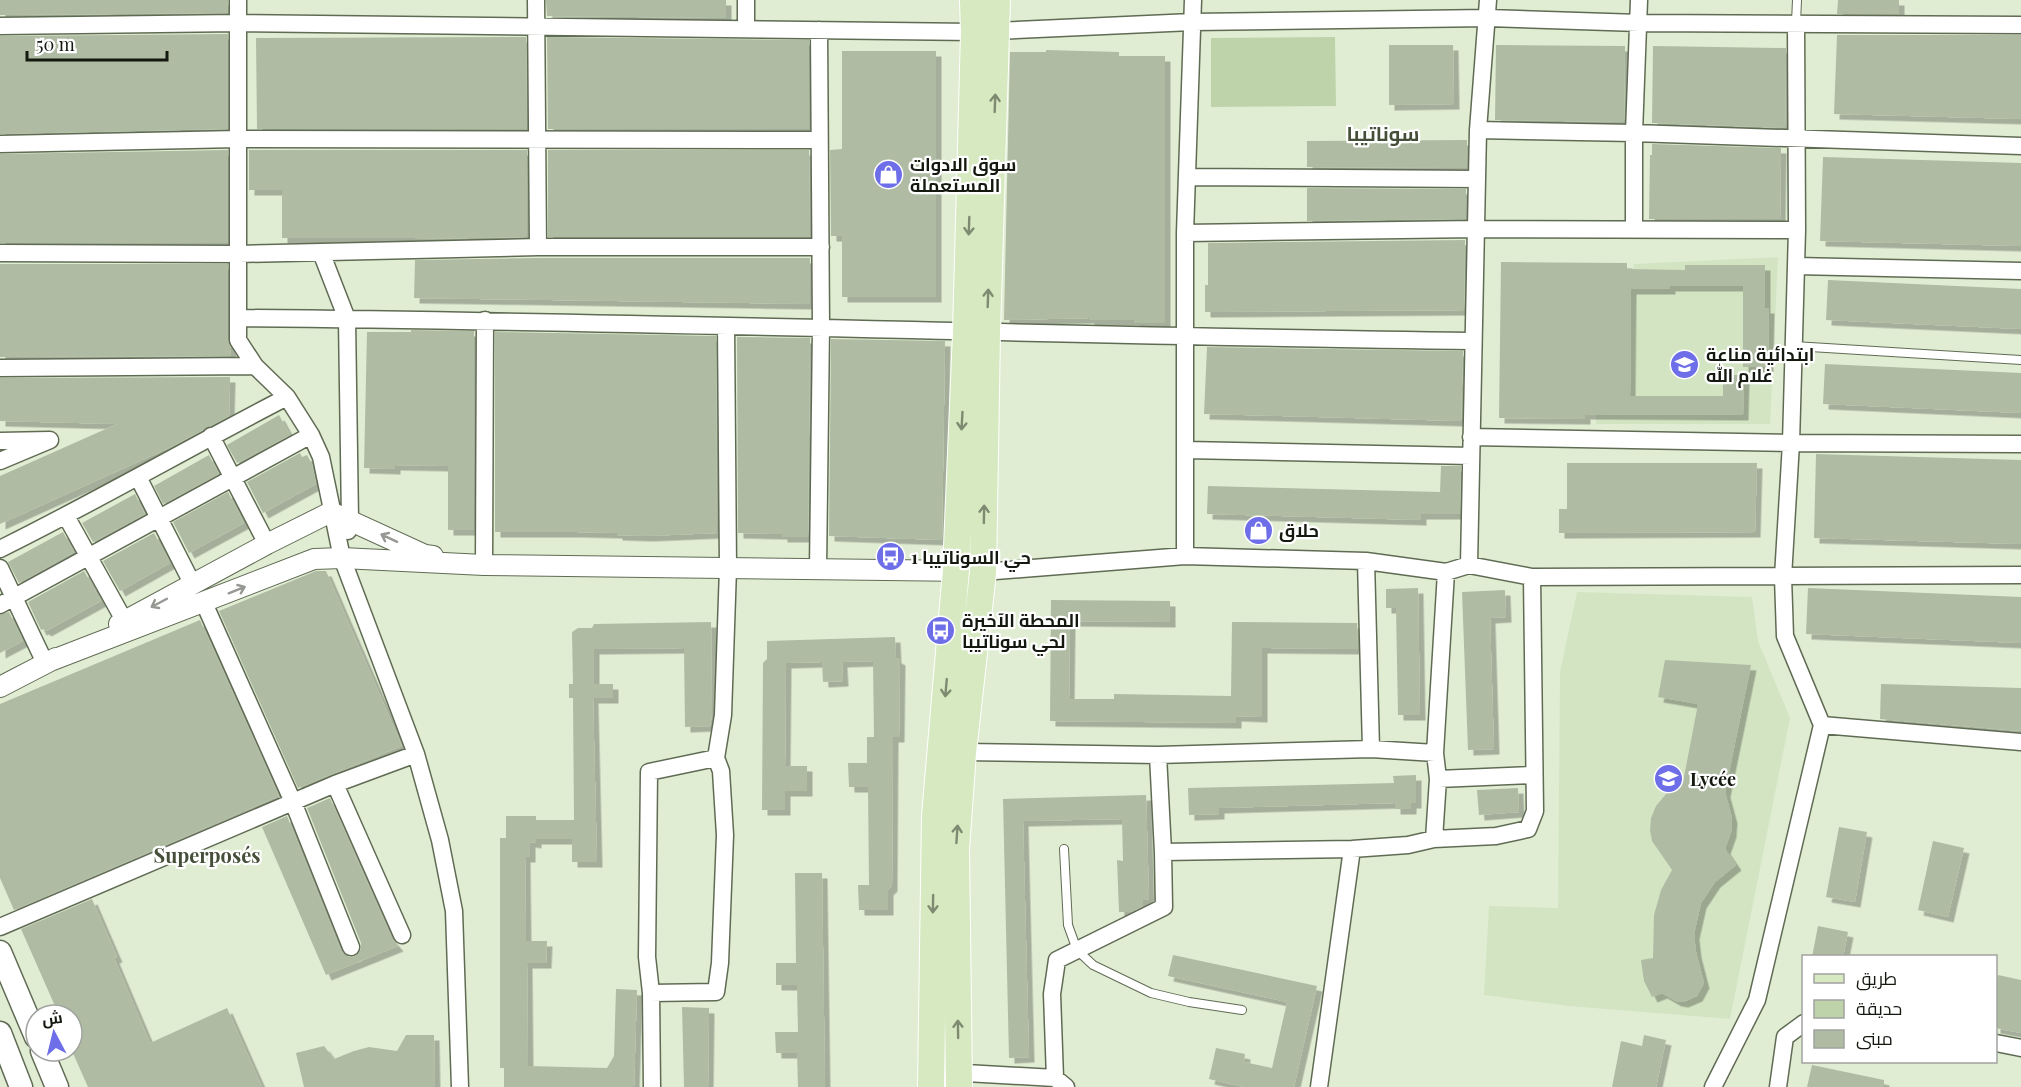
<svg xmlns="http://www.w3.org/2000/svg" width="2021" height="1087" font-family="'Playfair Display',Cairo,serif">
<defs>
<filter id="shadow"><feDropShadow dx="5.5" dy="5.5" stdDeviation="0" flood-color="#0004"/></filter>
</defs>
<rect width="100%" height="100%" fill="#e0edd3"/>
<path fill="#d3e4c3" d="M1778,257l-8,167h-174l1,-121 33,1 4,-40z
M1577,592l175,5 6,44 32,77 -60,301 -161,-13 -85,-11 5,-89 69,2 2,-236z"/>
<path fill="#bfd3ab" d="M1335,37l1,69 -125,1v-69z"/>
<path fill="#afbca3" filter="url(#shadow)" d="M0,0h228v13l-228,2z
M546,0h180v18l-179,-2z
M1838,0h61v14h-62z
M228,34v95l-228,5v-98z
M1837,35h184v84l-187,-5z
M526,37l1,92h-270l-1,-91z
M547,37l262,3v89h-261z
M1389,45h64l1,59 -65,1z
M1496,45l129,1 -1,76 -129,-2z
M1653,46l133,2 -1,80 -133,-5z
M1046,50l73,2v4h46v267h-31v-3h-45v-2l-85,2 6,-268h36z
M842,51h94v246h-94v-61h-11l-1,-86 12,-1z
M1467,140v28l-160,-1v-26z
M1652,144l129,4 -1,71h-131l1,-64h2z
M228,150v93h-228v-89z
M249,150h278v87l-112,2v-1h-133v-48h-33z
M548,150h261l1,87h-262z
M1823,157l198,6v83l-201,-5z
M1307,188l159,1v30l-159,2z
M1465,240l-1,70 -259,2v-27h3v-42z
M538,258h272v46l-396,-6 1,-38z
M1501,262l126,1v6l58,1v-5h80v43h4l-1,59h-25v-81h-73v3h-39l-1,107h93v-21h21l-1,40 -158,-1v5l-86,-1z
M0,264h228v76l3,9 -1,7 -230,1z
M1828,280l193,9v40l-195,-9z
M411,330l63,1v199h-26v-64l-53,-1v4l-31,-1 3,-136h44z
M495,332l221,4 1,197 -69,3 -31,-1v-2l-41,-1h-81z
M737,337l73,1 -2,199h-26v-3l-44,-1z
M831,339l114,2 -3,199 -113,-4z
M1207,347l256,4 -2,70 -257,-7z
M1825,364l196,9v40l-198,-9z
M230,377l-1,39 -58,31 -171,77v-48l117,-52 -117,-3v-43z
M279,415l11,20 -53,28 -10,-18z
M300,453l2,4 5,-2 5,9 4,20 -53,29 -16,-31z
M1816,454l205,6v84l-207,-6z
M209,455l10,19 -56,30 -9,-18z
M1567,463h190l-2,69 -196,1v-24h8z
M1441,466h20l-1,48h-39v6l-214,-6 1,-28 232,6z
M228,492l16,31 -55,30 -16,-31z
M135,494l10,20 -52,28 -11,-19z
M63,532l11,20 -55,31 -11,-21z
M154,533l16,30 -50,28 -17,-30z
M84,571l17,30 -55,30 -2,-2 -3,1 -13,-28z
M316,571h10l76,175 -104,42 -79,-177z
M1418,588l2,127h-22l-2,-107h-10v-19z
M1808,588l213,9v46l-215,-9z
M1505,590l1,27 -16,1 4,131 -26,1 -6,-158z
M1051,600l119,1v21l-100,-1 -1,78h45v-5l117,2 1,-74 125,1 1,26 -96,-1v69l-26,-1v7l-186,-2z
M9,612l14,29 -23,12v-38z
M200,620l79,176 -265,114 -14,-32v-174z
M711,622l1,93 -2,11 -25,1 -1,-79 -90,1v35h19v14h-20l4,164h-25v-23h-36v4l-6,-1v15h-5l1,84h21l-1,22h-19l1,103 79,2 7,-12 2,-67 21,1 -3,97h-130v-19h-4v-230h6v-22h30v4h38l-1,-122h-4v-14h4l-1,-52 6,-4h14l2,-4z
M895,637l1,21 4,2 -1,77h-6l-1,149 -4,4v20h-29l-1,-25h11l-1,-98h-19l-1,-24h19v-26h7l-1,-76 -31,1 1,19 -20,1 -1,-20 -36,1 -1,103h22v25h-22v19h-23l1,-147 4,-4v-18z
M1665,660l86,5 -26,127 7,26 -1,14 -6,17 11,16 -21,17 -14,21 -7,31 2,18 8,31 -7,13 -14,6 -7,-1 -14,-8 -10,4 -8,-16 -3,-21 12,-2 1,-43 7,-25 11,-20 -20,-29 -2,-11 1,-12 5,-12 10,-12 17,-12 15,-78 -40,-7z
M1881,684l140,4v43l-141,-12z
M1416,775v28h-5v6h-16v-6l-176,5v6l-30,1 -1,-27 206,-5 -1,-7z
M1518,788l1,24 -40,3 -2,-25z
M1146,795l3,104 -6,1v6l-12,6h-12l-2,-52 6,1 -1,-42 -99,2 6,236 -20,1 -6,-259z
M330,798l62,141 6,7 -72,29 -64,-148 25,-11 54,135 8,6 6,-1 6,-7v-6l-54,-135z
M1839,827l28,5 -12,70 -29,-5z
M1933,841l31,7 -16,69 -30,-7z
M795,873h27l3,214h-27l-1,-34h-21l-1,-21h23l-1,-47h-21v-22h20z
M92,899l25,58 -3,1 36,85 77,-35 35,79h-174l-16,-36v-36h-13l-38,-86z
M1818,926l30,6 -5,25h-31z
M1173,955l144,31 -23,101h-50l-35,-8 7,-31 29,6 -1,8 28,6 15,-66 -119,-26z
M1998,975l23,5v53l-26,-5v-39z
M682,1007l27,1 -1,79h-24z
M406,1035h28l1,52h-131l-8,-34 28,-7 10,13 20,-8 15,-4 28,4z
M1644,1035l22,5 -10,47h-44l9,-46 21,5z
M1812,1065l72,15v7h-77z"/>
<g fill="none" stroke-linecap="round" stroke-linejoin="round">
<defs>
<path id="service" d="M1796,23l1,-23
M1794,346l227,14
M1064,849l4,76 9,25 16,15 58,28 38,9 53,8"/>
<path id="minor" d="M536,0l2,247
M746,0v29
M0,26l238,-3 736,9 218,-10 296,-4 151,5 382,2
M1478,130l156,3 387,13
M0,144l238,-5 581,1
M1187,177l290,2
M1634,230v-97l5,-133
M1185,233l291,-4 321,1
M321,252l26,67 3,201 -2,11
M0,253l238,1 300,-7h283
M1796,266l225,5
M238,318c412,3 823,18 1235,23
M0,368l255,-2
M287,397l24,38 10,22 21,101 74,196 24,86 14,71 6,176
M211,436l56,108
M1471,437l320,6 230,1
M0,441l50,-1 -50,21
M1186,450l285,6
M138,477l55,108
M66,516l59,106
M0,549c97,-48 190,-102 287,-152l-32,-31 -17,-26v-340
M1185,556v-323l8,-233
M1366,561l5,188
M484,565l1,-245
M1469,565l9,-435 10,-130
M0,568l45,95
M818,569l3,-242 -2,-297
M983,572l202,-16 181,5 80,11 23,-7 63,12 489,-2
M204,603l89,199 58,145
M0,605l311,-170
M1822,725l199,17
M963,752l195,3 213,-6 64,4
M1158,755l5,97
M1438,779l95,-4
M335,784l67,151
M1434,839l62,-3 32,-7 7,-18 -3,-234
M0,927l335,-143 81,-30
M651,993l65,-1 4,-29 5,-128 -4,-64 -5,-13 7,-43 5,-147 -2,-242
M1996,1043l25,5
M931,1071l124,7 11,9
M1055,1078l-3,-84 5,-34 107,-53 -1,-55 189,-3 56,-4 26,-6 4,-60 -3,-26 11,-181
M652,1087l-1,-94 -4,-36 2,-185 67,-14
M1319,1087l33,-238
M1713,1087l44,-87 65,-275 -37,-89 -2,-59 8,-134 6,-213 -1,-207
M1778,1087l7,-50 19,-14"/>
<path id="tertiary" d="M119,624l148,-80 64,-32 94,43 8,1
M45,663l269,-104 28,-1 142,7 484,6
M0,687l56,-29"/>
<path id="secondary" d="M0,952l36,85
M0,1033l21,54
M42,1051l15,36"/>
<path id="primary" d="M931,1087l4,-271 21,-246 10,-237 8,-301 -1,-32
M959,1087l-3,-238 7,-97 20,-180 4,-239 10,-333"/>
</defs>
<use href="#service" stroke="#606b54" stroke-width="10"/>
<use href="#minor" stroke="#606b54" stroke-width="19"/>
<use href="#tertiary" stroke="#606b54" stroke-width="22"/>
<use href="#secondary" stroke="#606b54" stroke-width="25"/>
<use href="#primary" stroke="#fff" stroke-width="28"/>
<use href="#service" stroke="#fff" stroke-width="8"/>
<use href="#minor" stroke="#fff" stroke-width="16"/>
<use href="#tertiary" stroke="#fff" stroke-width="20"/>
<use href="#secondary" stroke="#fff" stroke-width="22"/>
<use href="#primary" stroke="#d6e9c1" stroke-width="26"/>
</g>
<defs><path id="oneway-shaft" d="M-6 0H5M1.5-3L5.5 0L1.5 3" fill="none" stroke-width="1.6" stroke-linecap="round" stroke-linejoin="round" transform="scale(1.5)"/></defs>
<g stroke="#7f8b71">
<use href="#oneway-shaft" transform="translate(995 103) rotate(-88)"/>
<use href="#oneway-shaft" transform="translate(969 226) rotate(92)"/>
<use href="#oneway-shaft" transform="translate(988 298) rotate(-88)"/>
<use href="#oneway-shaft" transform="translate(962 421) rotate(93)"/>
<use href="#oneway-shaft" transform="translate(984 514) rotate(-89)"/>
<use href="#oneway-shaft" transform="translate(946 688) rotate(95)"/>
<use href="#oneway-shaft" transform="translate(957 834) rotate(-86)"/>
<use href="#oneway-shaft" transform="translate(933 904) rotate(91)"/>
<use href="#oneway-shaft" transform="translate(958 1029) rotate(-91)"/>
</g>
<g stroke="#959893">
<use href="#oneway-shaft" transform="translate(389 538) rotate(-155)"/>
<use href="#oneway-shaft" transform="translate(237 590) rotate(-22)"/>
<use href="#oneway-shaft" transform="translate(159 603) rotate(152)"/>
</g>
<defs>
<symbol id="shop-disc" viewBox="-11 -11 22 22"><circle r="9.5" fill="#6d6ee8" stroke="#fff"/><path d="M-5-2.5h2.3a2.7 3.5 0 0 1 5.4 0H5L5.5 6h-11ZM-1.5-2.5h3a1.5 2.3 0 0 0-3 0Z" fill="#fff"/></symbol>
<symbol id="school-disc" viewBox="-11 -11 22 22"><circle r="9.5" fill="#6d6ee8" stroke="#fff"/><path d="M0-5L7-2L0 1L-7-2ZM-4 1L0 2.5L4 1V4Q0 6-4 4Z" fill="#fff"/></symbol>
<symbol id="bus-disc" viewBox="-11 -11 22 22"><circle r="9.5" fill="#6d6ee8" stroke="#fff"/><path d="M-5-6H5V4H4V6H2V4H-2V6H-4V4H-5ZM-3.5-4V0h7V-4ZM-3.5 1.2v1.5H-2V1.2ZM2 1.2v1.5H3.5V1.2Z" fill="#fff"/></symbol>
</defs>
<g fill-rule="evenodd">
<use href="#shop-disc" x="872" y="158" width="33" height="33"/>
<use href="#school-disc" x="1668" y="348" width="33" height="33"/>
<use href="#shop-disc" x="1242" y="514" width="33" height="33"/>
<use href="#bus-disc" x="874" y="540" width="33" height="33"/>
<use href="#bus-disc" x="924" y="614" width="33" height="33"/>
<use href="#school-disc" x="1652" y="762" width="33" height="33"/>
</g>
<g text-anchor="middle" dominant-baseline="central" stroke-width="4.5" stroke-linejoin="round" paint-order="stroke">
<g font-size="18" font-weight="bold" fill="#141910" stroke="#fff" text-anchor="start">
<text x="910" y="164">سوق الادوات<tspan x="910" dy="21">المستعملة</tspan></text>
<text x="1706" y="354">ابتدائية مناعة<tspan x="1706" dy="21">غلام الله</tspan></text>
<text x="1279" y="530">حلاق</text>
<text x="911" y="557">حي السوناتيبا 1</text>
<text x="962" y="620">المحطة الآخيرة<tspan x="962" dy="21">لحي سوناتيبا</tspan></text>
<text x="1690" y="779">Lycée</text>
</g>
<g font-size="20" font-weight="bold" fill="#444e38" stroke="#fff">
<text x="1383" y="132">سوناتيبا</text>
<text x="207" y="854">Superposés</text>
</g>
</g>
<rect x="1802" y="955" width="195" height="108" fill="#ffffff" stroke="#a1a39f" stroke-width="1.5"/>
<rect x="1814" y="974" width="30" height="9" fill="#d6e9c1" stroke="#a1a39f" stroke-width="1.5"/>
<text x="1856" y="985" font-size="18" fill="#141910">طريق</text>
<rect x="1814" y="1000" width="30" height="18" fill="#bfd3ab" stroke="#a1a39f" stroke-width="1.5"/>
<text x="1856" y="1015" font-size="18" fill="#141910">حديقة</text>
<rect x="1814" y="1030" width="30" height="18" fill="#afbca3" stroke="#a1a39f" stroke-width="1.5"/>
<text x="1856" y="1045" font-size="18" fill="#141910">مبنى</text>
<g transform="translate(54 1033) rotate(353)"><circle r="28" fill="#ffffff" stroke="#a1a39f" stroke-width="1.5"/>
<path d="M0-4.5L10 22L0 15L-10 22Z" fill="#6d6ee8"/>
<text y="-9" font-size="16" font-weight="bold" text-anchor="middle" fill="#141910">ش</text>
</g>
<path d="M27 51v9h140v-9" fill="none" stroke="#141910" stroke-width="3"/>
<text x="36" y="51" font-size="18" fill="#141910" stroke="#ffffff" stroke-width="4.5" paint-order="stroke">50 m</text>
</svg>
